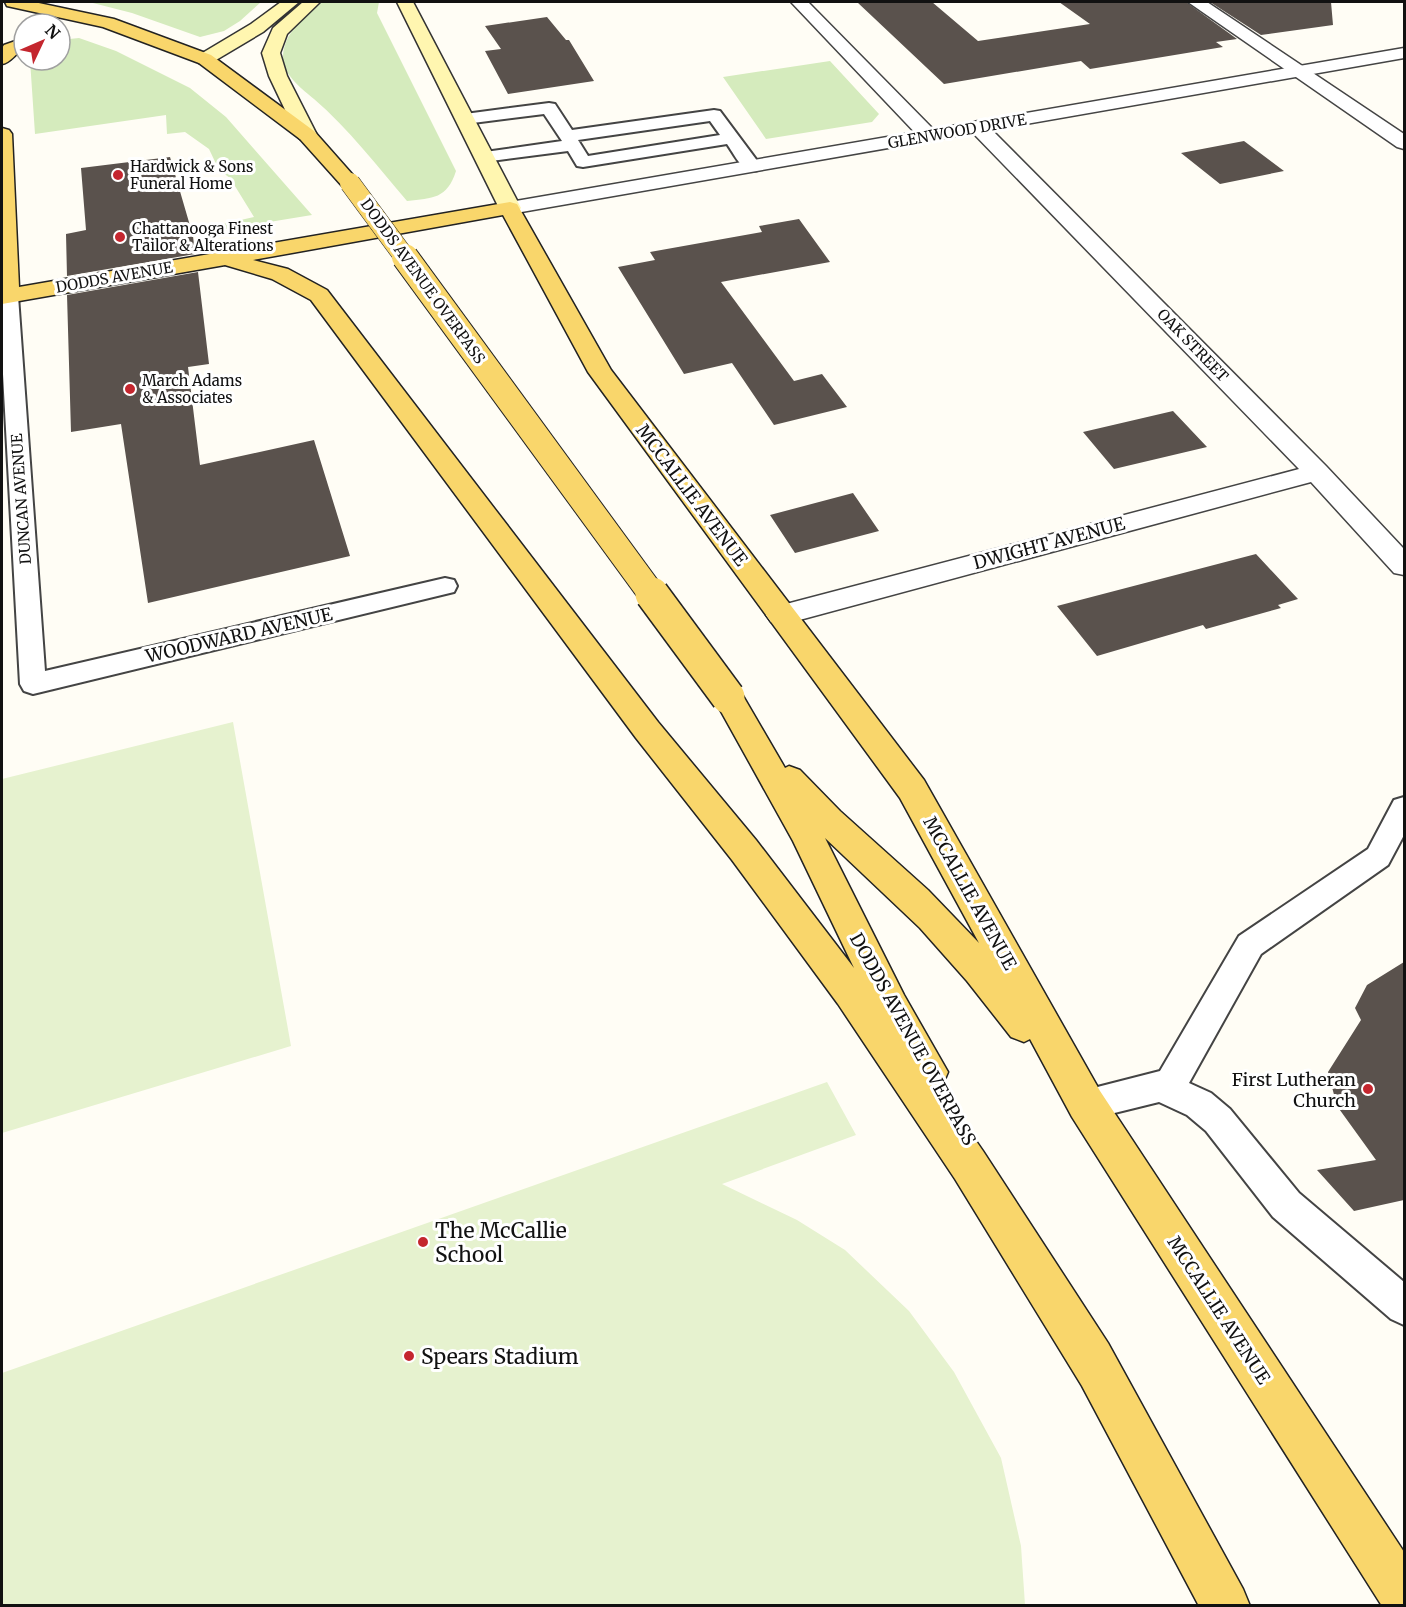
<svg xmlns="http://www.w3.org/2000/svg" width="1406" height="1607" font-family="Merriweather,serif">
<rect width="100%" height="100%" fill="#fffdf5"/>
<path fill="#d5ebbd" d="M89,2h172l-21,19 -16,10 -24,6 -68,-24z
M322,2h57l-2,11 79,158c-9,28 -23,27 -49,30 -30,-35 -58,-72 -93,-102 -11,-9 -30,-24 -31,-39 -1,-27 21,-42 39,-58z
M79,38l37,13 74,37 36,29 86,98 -117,19 1,-4 58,-13 -24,-39 -11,-8 -10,-21 -24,-17 -18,2 -1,-19 -131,19 -5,-74h30v-20z
M830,61l49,53 -7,8 -106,17 -43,-62z"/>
<path fill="#e6f2cf" d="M233,722l58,324 -289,87v-354z
M827,1082l29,53 -134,49 75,36 48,30 64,61 45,61 47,86 20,88 4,59h-1023v-232z"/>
<path fill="#5a524d" d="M857,2h75l46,39 112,-17 -31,-22h127l51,37 -21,3 7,5 -133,22 -9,-8 -137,23z
M1210,2h121l2,23 -72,10z
M547,17l19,23h3l25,41 -86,13 -23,-43 16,-2 -16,-23z
M1244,141l40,30 -64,13 -39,-31z
M170,157l23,79 2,18 -128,22 -1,-42 20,-4 -5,-62z
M799,219l31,43 -109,20 73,99 28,-7 25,33 -73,18 -42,-62 -48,11 -66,-107 37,-7 -5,-8 112,-20 -3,-6z
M198,272l11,92 -21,3 12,98 114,-25 36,116 -202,47 -27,-179 -50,8 -4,-137z
M1173,411l34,36 -93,22 -31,-37z
M853,493l26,38 -84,22 -25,-38z
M1256,554l42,45 -20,6 3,3 -75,21 -3,-4 -106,31 -40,-50z
M1404,962v238l-50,11 -37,-41 59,-10 -39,-54 -9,-34 33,-52 -6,-12 12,-23z"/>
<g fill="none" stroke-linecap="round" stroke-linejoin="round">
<defs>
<path id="service" d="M549,103l6,1 17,26 142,-20 6,1 41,55 -3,4c-16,4 -23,-15 -31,-26l-144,23 -6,-1 -9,-15 -84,11 -6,-1 -3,-4 3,-4 84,-12 -18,-27 -79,10 -8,-5 8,-5zM710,121l10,14 -132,21 -10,-16z
M8,290l7,2 3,4 27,375 400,-93 9,2 3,6 -3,6 -421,102 -9,-3 -4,-7 -18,-328v-64z
M1404,797v38l-16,30 -127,89 -72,129 22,10 19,16 69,84 105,89v43l-13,-6 -118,-102 -67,-86 -19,-16 -28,-13 -73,18 -12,-5 -5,-11 5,-11 86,-22 79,-135 129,-87 26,-49z"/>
<path id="minor" d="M791,2h17l128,130 3,4 -3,4h-14z
M1188,2h19l197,132v15l-7,-2z
M978,121l7,2 341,343 78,83v26l-10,-2 -83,-91 -530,143 -10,-3 -5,-7 5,-7 528,-139 -328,-338 -3,-4 3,-4z"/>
<path id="tertiary" d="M1404,48v10l-894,156 -7,-2 -4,-4 4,-4 7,-2z"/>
<path id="secondary" d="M281,2h18l-36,30 -52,31h-12l-3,-4 3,-4 52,-31z
M303,2h17l-33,32 -7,19 7,23 30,59 -3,4h-14l-3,-4 -28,-59 -7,-23 11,-25z
M397,2h16l108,206 -4,4 -7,2 -7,-2 -4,-4z"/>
<path id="primary" d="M5,2h29l80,17 97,36 103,76 46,52 -3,4 -7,2 -7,-2 -43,-48 -101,-76 -96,-36 -96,-21z
M24,38v11c-9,4 -13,14 -22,15v-16l2,-3z
M2,128l7,2 3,4 7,153 491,-85 7,2 94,166 313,410 176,311 304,461v54h-22l-310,-489 -42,-78 -6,3 -13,-5 -44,-56 -47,-53 -95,-90 79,157 44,77 -5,12 -5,2 45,65 125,192 135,246 7,17h-51l-117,-220 -127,-207 -117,-175 -106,-144 -96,-122 -325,-438 -39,-21 -47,-14 -223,39zM503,215l85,157 312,426 79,145 -51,-53 -88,-79 -40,-41 -11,-4 -4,2 -46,-79 -11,-3 -11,3 -4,8 80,144 61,127 -98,-128 -98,-118 -331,-432 -39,-21 -35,-9z"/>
</defs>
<use href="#service" stroke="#444" stroke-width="4"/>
<use href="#minor" stroke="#444" stroke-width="3"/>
<use href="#tertiary" stroke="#444" stroke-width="3"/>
<use href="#secondary" stroke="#333" stroke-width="3"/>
<use href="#primary" stroke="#222" stroke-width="3"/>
<use href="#service" fill="#fff" fill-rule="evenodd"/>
<use href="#minor" fill="#fff" fill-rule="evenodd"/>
<use href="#tertiary" fill="#fff" fill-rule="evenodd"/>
<use href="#secondary" fill="#fff6b0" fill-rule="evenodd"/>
<use href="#primary" fill="#f9d66b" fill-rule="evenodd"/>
<defs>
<path id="primary-bridge-far2" d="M350,183l56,76"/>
<path id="primary-bridge-far1" d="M405,257l248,339"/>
<path id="primary-bridge" d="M652,594l76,103"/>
</defs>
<use href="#primary-bridge-far2" stroke="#222" stroke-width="21" stroke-linecap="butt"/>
<use href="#primary-bridge-far1" stroke="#222" stroke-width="28" stroke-linecap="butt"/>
<use href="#primary-bridge" stroke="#222" stroke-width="36" stroke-linecap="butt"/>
<use href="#primary-bridge-far2" stroke="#f9d66b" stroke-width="20"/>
<use href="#primary-bridge-far1" stroke="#f9d66b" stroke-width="26"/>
<use href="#primary-bridge" stroke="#f9d66b" stroke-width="33"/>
</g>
<g fill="#c4262e" stroke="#fff" stroke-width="2">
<circle cx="118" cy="175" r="6"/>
<circle cx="120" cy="237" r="6"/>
<circle cx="130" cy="389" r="6"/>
<circle cx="1368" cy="1089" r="6"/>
<circle cx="423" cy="1242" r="6"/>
<circle cx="409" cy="1356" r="6"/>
</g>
<g text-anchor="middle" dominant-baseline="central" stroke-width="6" stroke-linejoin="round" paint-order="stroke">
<g font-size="15" fill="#111" stroke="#fff">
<text transform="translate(957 131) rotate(-10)">GLENWOOD DRIVE</text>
<text transform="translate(114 277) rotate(-10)">DODDS AVENUE</text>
<text transform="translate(423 281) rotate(54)">DODDS AVENUE OVERPASS</text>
<text transform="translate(1193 345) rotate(46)">OAK STREET</text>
<text transform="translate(21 499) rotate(-94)">DUNCAN AVENUE</text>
</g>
<g font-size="15" fill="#111" stroke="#fff" text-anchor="start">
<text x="130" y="166">Hardwick &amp; Sons<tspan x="130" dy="17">Funeral Home</tspan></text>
<text x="132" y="228">Chattanooga Finest<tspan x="132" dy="17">Tailor &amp; Alterations</tspan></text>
<text x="142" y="380">March Adams<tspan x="142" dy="17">&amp; Associates</tspan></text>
</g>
<g font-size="18" fill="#111" stroke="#fff">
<text transform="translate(692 495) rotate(53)">MCCALLIE AVENUE</text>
<text transform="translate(1049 543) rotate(-15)">DWIGHT AVENUE</text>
<text transform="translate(239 635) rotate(-13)">WOODWARD AVENUE</text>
<text transform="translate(970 893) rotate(61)">MCCALLIE AVENUE</text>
<text transform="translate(913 1039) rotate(61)">DODDS AVENUE OVERPASS</text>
<text transform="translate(1219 1310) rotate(57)">MCCALLIE AVENUE</text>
</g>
<g font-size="18" fill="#111" stroke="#fff" text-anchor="end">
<text x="1356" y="1079">First Lutheran<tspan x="1356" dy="21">Church</tspan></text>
</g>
<g font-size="21" fill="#111" stroke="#fff" text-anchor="start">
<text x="435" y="1230">The McCallie<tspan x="435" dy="24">School</tspan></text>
<text x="421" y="1356">Spears Stadium</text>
</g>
</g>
<rect width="1406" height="1607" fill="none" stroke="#111111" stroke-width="6"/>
<g transform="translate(42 42) rotate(46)"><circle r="28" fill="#ffffff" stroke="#a0a0a0" stroke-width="1.5"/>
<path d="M0-4.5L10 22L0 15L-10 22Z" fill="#c4262e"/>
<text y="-9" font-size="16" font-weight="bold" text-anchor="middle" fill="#111111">N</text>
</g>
</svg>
